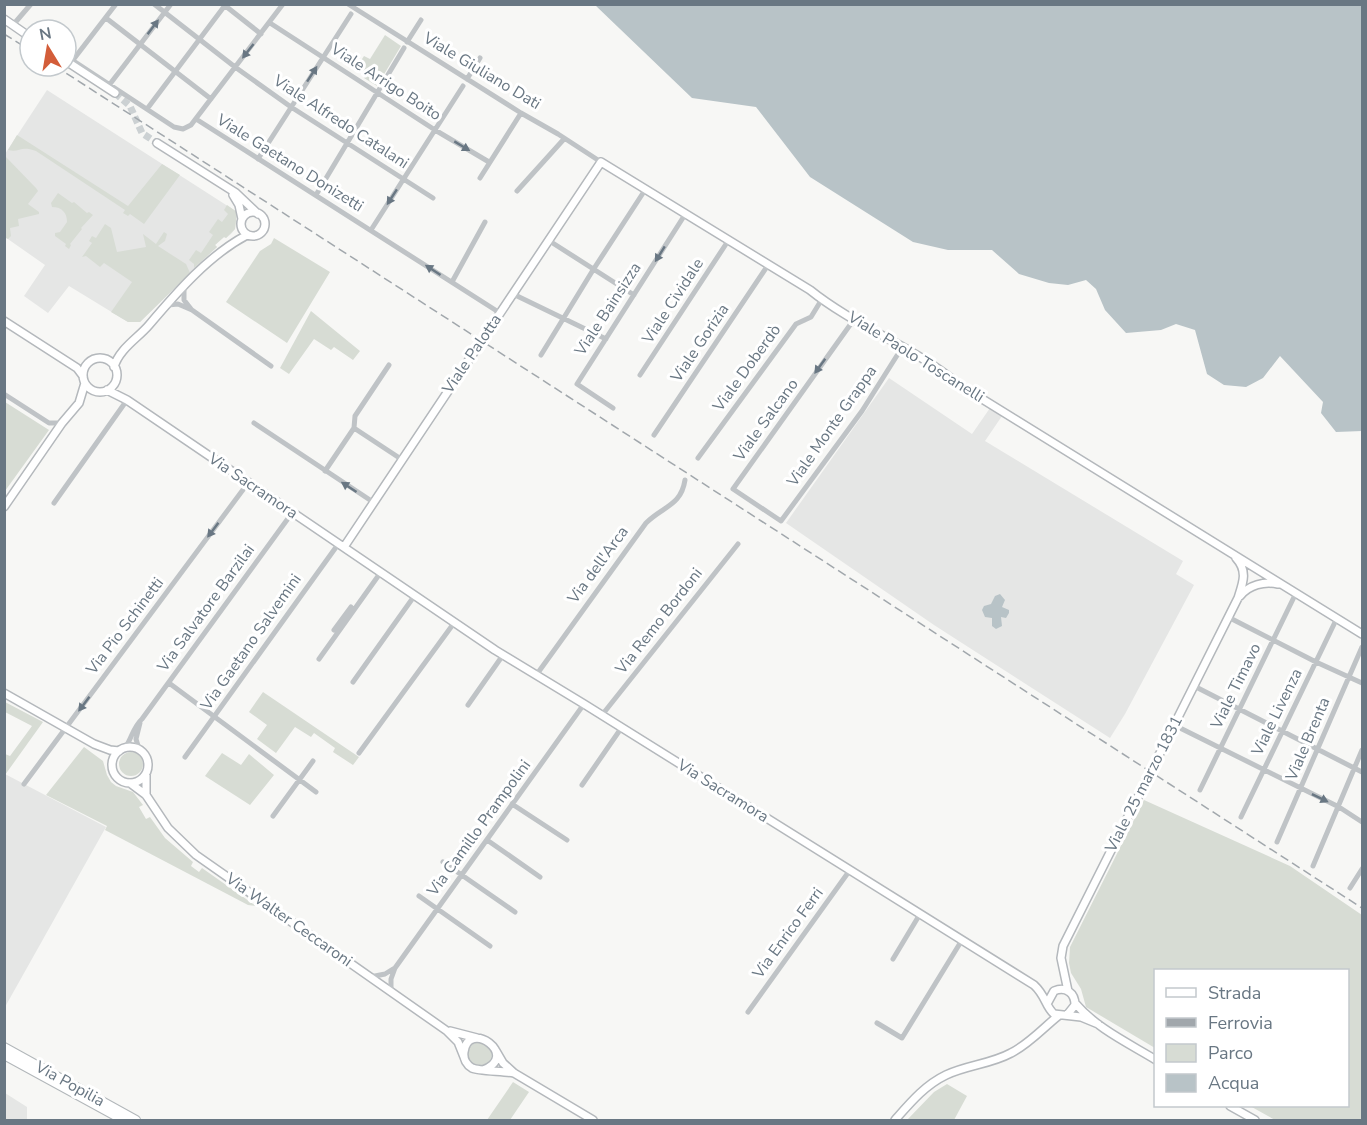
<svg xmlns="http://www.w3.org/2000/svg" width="1367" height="1125" font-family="'Nunito Sans',sans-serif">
<rect width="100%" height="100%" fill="#f7f7f5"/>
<path fill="#e5e6e5" d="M47,90l190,122 -2,17 -4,5 -5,4 -2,-1 -9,8 2,2 -77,75h-12l-59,-36 -21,27 -24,-17 21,-31 -40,-28v-83z
M889,378l83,56 18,-26 12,8 -17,25 198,120 -7,13 18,11 -69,129 -15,24 -176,-113 -148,-102z
M5,774l101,53 -101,180 -1,-232z
M5,1093l22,14v13h-22z"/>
<path fill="#d7dcd4" d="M385,35l16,11 -24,40 -13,-8 2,-4 -10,-6 8,-12 6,3z
M17,135l111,71 34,-42 18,11 -36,49 -14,-10 -2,2 -5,-3 2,-3 -89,-59c-16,-6 -16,2 -28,-1z
M5,156l31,32 2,3 -10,13 11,8v2l-21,5 1,7 -9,2 1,8 -3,3 -4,-2z
M58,193l14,10 2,-1 13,11 2,-1 4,3 -12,13 1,1 -12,15 1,1 -2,4 -4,-3 1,-2 -11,-8v-3l5,-1 7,-10c0,-9 -5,-15 -15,-15l-1,-4z
M227,205l10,7 -2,17 -9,9 -2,-1 -9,8 2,2 -23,21v-4l-5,-4 7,-10 5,3 12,-18 -4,-3 9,-13 4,3 6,-8 -4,-4z
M105,224l6,4 6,24 29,-5 -3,-13 13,10 8,-12 3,2 -2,7 -7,5 28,18 4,9 -50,49h-12l-17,-10 21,-30 -28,-19 -4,4 -14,-11 -4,1 10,-14 -3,-2 3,-5 4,2z
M274,238l56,34 -43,71 -61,-41 34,-51 11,-7z
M311,311l49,40 -7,9 -19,-13 -3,3 -17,-11 -25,35 -9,-6z
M5,402l44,28 -44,61z
M263,692l96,65 -6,8 -20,-13 2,-4 -21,-15 -3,4 -16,-10 -19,26 -19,-14 10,-14 -18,-13z
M5,702l38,20 -38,53v-21l5,2 22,-30 -27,-14z
M84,747l19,14 4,14 4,7 5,4 17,6 10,13 -4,2 7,12 4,-2 15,21 28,24 -2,4 8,6 3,-4 54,38 -8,-1 -143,-75 2,-4 -61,-31z
M119 764a12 12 0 1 1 24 0a12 12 0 1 1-24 0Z
M222,753l19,12 8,-11 25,21 -24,30 -45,-29z
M1144,800l146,66 72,49v205h-87l-25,-14h98v-136h-192l-1,78 -69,-41 -5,-18 -10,-16 -2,-10 1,-16z
M468 1054a12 12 0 1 1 24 0a12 12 0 1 1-24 0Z
M513,1082l16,10 -19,28h-23z
M947,1084l20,12 -13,24h-47l27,-28z"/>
<path fill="#b8c3c7" d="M595,5h767v426l-26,1 -15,-19 2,-11 -43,-46 -17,22 -17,9 -22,-2 -17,-11 -12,-44 -19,-6 -15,6 -35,3 -21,-23 -9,-21 -10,-9 -18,5 -19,-2 -30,-9 -27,-24h-44l-35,-8 -103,-65 -54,-70 -64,-9z
M1000,594l5,6 -3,7 7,3v3l-3,5 -5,-1 1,9 -6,3 -4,-3v-8l-7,-1 -3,-7 2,-4 7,-2 4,-8z"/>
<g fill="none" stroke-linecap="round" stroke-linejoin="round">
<path stroke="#ccd1d3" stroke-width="7" stroke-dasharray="7 3.5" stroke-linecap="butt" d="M115,93l15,13 12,27 15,10"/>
<defs>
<path id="secondary" d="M4,19l26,18
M66,61l49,32
M157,143l79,50 22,21
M233,195l6,10 3,14
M241 224a12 12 0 1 1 24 0a12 12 0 1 1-24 0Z
M4,321l73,47 6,8
M83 375a17 17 0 1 1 34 0a17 17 0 1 1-34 0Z
M114,367c5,-18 24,-29 35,-42 28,-33 60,-70 98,-90
M107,390l20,10 368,250 89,54 450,281c12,11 11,21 20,29l27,3 17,7
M4,507l58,-84 17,-20 6,-20
M344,547l257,-385 209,128c46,37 103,56 148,94l404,250
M1240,596c9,-11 24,-15 38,-12
M4,693l90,51 16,6 9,1
M112 765a18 18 0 1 1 36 0a18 18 0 1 1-36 0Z
M146,775v20
M130,783l16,12 22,33 28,27 251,176 11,11 6,15
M1068,991l-7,-33 2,-12 175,-348c5,-15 10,-27 -2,-40
M1048,1002l6,-11c12,-5 21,2 21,14l-8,10
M1075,1003c21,25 53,40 81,57
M450,1031l27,7
M496,1051l7,12 11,10 79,47
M483,1070c38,-14 -15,-52 -19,-18 -1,7 3,13 8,16 6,3 32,3 42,5
M1230,1106l25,14
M895,1120c15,-17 30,-35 51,-45 21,-10 45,-11 65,-22 18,-9 32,-25 47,-37"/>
<path id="primary" d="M4,1047l132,73
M4,1055l119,65"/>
</defs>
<use href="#secondary" stroke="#b4b8bc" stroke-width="10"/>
<use href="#primary" stroke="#b2b7ba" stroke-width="10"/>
<path stroke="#bfc3c6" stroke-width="5" d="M154,4l81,63 56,40 142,91
M223,4l38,30
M348,4l173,109 37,21 43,28
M106,18l105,81
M270,23l165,107 54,32
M13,25l18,-21
M407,42l14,-22
M66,56l108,71 9,2 8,-4 92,-121
M73,60l43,-56
M467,79l13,-21
M110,84l61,-80
M147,109l79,-105
M196,119l304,194
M258,159l93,-145
M480,178l41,-65
M517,191l47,-52
M316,195l88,-147
M371,230l92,-144
M548,240l86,55
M452,282l33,-60
M184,287v13l7,9
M513,294l93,45
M168,305l10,-1 14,6 79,56
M855,318l-122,171 48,32 81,-110 41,-65
M541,355l52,-85 52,-80
M640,375l88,-134
M4,394l45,29h13
M613,408l-36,-24 109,-171
M254,423l119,79
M354,428l47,31
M654,435l114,-170
M698,458l98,-134 15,-7 11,-18
M325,471l29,-43 1,-12 34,-51
M54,503l73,-103
M1228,617l88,45 46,21
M334,630l17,-23
M319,659l62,-87
M537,674l109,-151c17,-17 35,-17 39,-43
M353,682l62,-87
M169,683l147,109
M1194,686l168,86
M468,705l35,-50
M602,715l136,-171
M1174,725l165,82 23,15
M125,748c7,-10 8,-21 17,-29l150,-206
M139,749l-3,-10 4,-16
M359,753l95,-130
M185,757l154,-214
M24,784l224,-301
M582,785l40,-58
M1200,790l96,-197
M512,804l55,36
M273,816l40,-55
M1241,817l96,-199
M487,840l53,37
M1277,842l85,-195
M443,862l72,50
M1313,866l49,-116
M1350,888l12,-19
M419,896l71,50
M893,959l27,-45
M370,977l15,-3 8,-5
M391,992v-13l4,-11 189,-264
M748,1012l102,-142
M877,1023l25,15 60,-98"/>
<use href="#secondary" stroke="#fff" stroke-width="7"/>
<use href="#primary" stroke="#fff" stroke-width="8"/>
<path stroke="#a1a7ac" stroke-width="1.5" stroke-dasharray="9 4.5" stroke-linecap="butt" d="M4,34l26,16
M55,66l1307,842"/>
</g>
<defs><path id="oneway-solid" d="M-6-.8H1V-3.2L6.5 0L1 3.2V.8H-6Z" transform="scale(1.5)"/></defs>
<g fill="#697783">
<use href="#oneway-solid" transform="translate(153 27) rotate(-53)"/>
<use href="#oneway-solid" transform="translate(248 51) rotate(128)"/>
<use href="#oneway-solid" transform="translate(312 74) rotate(-57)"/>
<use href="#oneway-solid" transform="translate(462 146) rotate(31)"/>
<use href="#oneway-solid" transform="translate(392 197) rotate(123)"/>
<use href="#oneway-solid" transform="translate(660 254) rotate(122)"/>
<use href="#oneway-solid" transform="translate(433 270) rotate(-147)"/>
<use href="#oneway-solid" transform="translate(820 366) rotate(126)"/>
<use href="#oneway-solid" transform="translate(349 487) rotate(-147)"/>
<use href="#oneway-solid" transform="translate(213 530) rotate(127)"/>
<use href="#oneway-solid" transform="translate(84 704) rotate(127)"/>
<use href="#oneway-solid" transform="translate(1320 798) rotate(26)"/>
</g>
<g text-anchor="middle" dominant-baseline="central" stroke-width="6" stroke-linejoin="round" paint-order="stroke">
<g font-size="16" fill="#697783" stroke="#fff">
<text transform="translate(482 71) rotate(31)">Viale Giuliano Dati</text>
<text transform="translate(386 82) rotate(33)">Viale Arrigo Boito</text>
<text transform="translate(341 122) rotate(33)">Viale Alfredo Catalani</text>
<text transform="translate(290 163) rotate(32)">Viale Gaetano Donizetti</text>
<text transform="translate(673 301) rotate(-57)">Viale Cividale</text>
<text transform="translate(608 309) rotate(-57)">Viale Bainsizza</text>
<text transform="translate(700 343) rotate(-56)">Viale Gorizia</text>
<text transform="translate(472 354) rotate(-56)">Viale Palotta</text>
<text transform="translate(916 357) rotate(32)">Viale Paolo Toscanelli</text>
<text transform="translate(747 368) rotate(-54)">Viale Doberdò</text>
<text transform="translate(766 420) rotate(-54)">Viale Salcano</text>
<text transform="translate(832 426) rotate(-55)">Viale Monte Grappa</text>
<text transform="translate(253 486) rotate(34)">Via Sacramora</text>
<text transform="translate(598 565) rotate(-54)">Via dell'Arca</text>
<text transform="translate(206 608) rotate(-54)">Via Salvatore Barzilai</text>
<text transform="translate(659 621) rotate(-52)">Via Remo Bordoni</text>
<text transform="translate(125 626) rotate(-53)">Via Pio Schinetti</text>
<text transform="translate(251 642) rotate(-55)">Via Gaetano Salvemini</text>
<text transform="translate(1236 686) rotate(-64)">Viale Timavo</text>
<text transform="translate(1277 712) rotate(-64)">Viale Livenza</text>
<text transform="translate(1308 739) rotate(-67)">Viale Brenta</text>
<text transform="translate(1144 784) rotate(-63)">Viale 25 marzo 1831</text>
<text transform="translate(723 791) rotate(32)">Via Sacramora</text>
<text transform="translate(479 828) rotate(-54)">Via Camillo Prampolini</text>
<text transform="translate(289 920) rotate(35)">Via Walter Ceccaroni</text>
<text transform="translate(788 933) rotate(-54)">Via Enrico Ferri</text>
<text transform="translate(70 1084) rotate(29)">Via Popilia</text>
</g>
</g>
<rect width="1367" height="1125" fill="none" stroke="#697783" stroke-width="12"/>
<rect x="1154" y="969" width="195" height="138" fill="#ffffff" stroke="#c3c9cd" stroke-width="1.5"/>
<rect x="1166" y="988" width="30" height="9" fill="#ffffff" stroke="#c3c9cd" stroke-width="1.5"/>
<text x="1208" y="999" font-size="18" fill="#697783">Strada</text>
<rect x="1166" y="1018" width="30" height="9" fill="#a1a7ac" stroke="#c3c9cd" stroke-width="1.5"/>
<text x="1208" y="1029" font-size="18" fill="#697783">Ferrovia</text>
<rect x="1166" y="1044" width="30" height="18" fill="#d7dcd4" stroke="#c3c9cd" stroke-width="1.5"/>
<text x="1208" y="1059" font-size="18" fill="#697783">Parco</text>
<rect x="1166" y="1074" width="30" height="18" fill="#b8c3c7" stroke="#c3c9cd" stroke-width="1.5"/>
<text x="1208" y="1089" font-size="18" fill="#697783">Acqua</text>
<g transform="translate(48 48) rotate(349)"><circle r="28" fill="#ffffff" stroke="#c3c9cd" stroke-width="1.5"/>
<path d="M0-4.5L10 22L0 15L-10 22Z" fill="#d35d39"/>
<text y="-9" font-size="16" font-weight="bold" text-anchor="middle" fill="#697783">N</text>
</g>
</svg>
